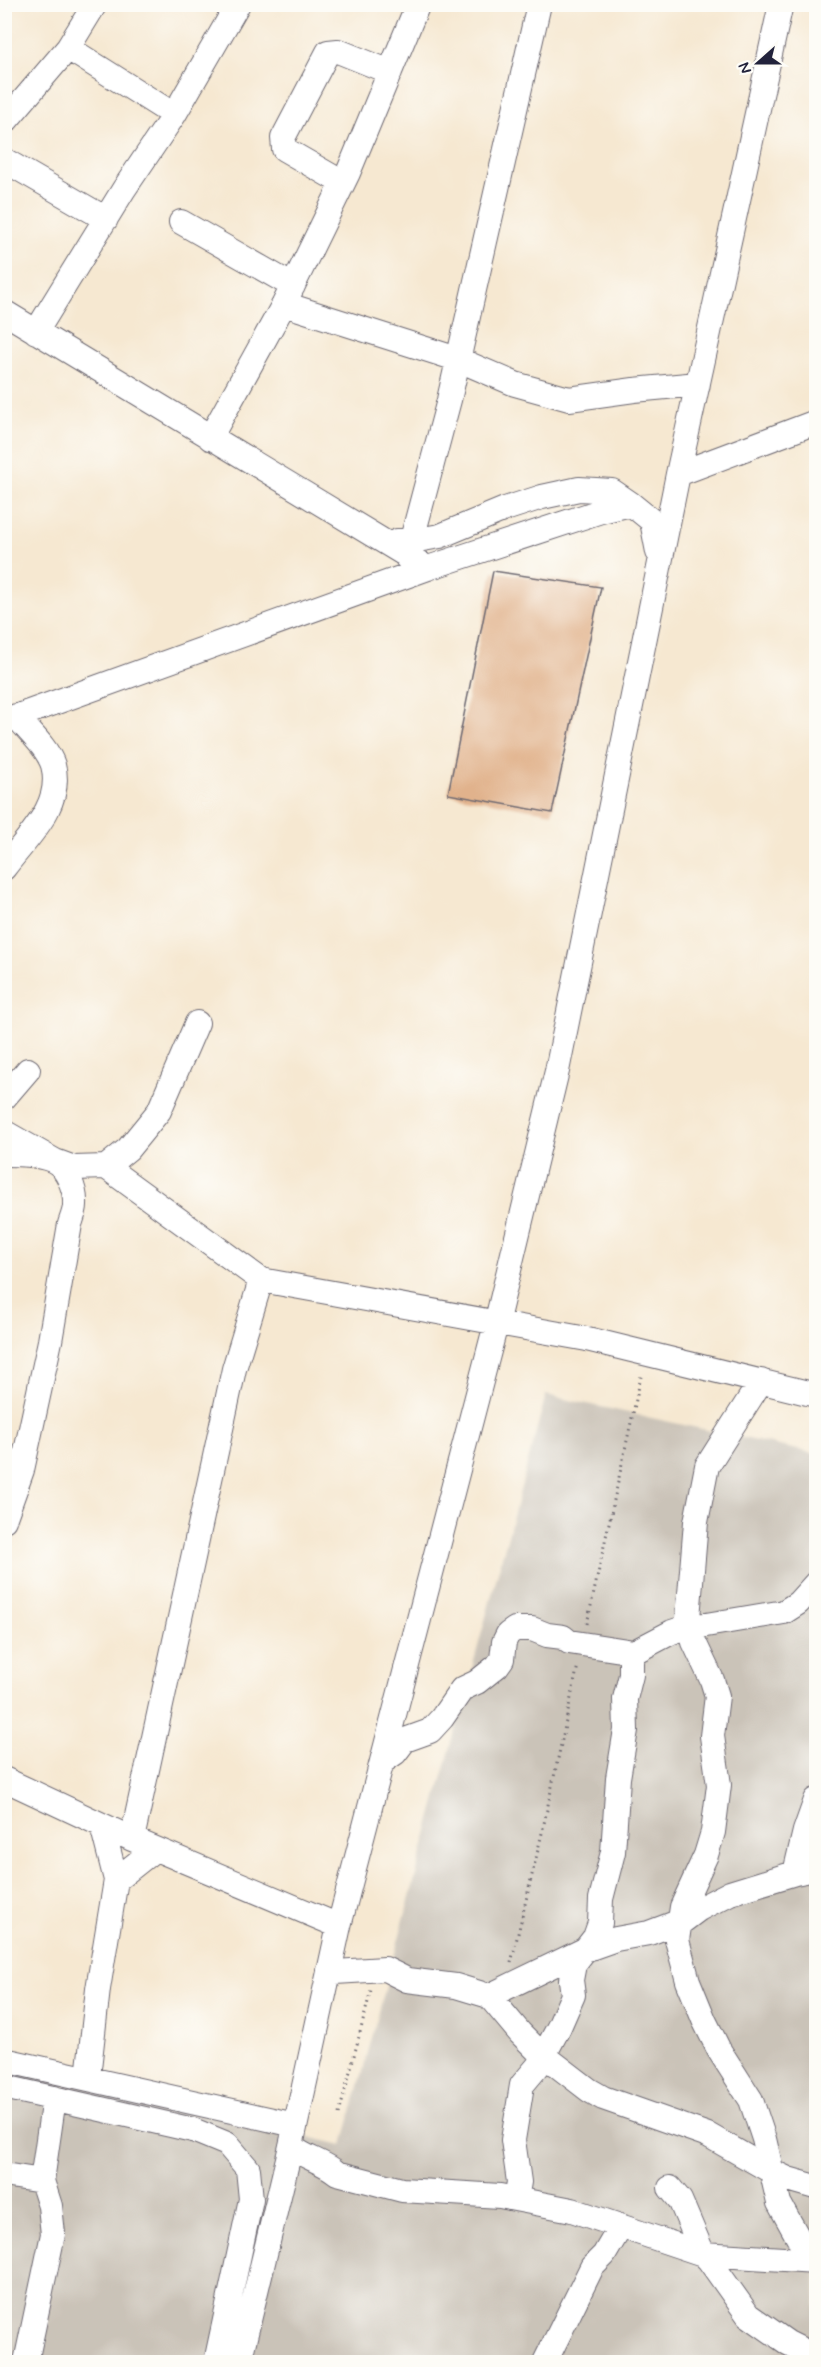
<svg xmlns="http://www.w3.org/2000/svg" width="821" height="2367" font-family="Mynerve,sans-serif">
<rect width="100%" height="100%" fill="#fdfcf7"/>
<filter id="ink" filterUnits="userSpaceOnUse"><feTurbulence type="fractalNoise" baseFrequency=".0167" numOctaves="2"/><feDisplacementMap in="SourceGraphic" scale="12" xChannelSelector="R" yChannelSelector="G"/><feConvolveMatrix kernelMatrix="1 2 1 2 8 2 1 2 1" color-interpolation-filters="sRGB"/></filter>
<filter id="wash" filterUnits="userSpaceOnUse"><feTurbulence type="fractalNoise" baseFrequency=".008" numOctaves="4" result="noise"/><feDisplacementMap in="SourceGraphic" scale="24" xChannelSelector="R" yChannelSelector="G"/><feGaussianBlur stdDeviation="1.35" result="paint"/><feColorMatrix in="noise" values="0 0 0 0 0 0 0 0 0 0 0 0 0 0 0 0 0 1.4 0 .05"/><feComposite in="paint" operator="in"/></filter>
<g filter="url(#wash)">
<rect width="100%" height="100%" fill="#f6e8d1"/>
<path fill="#cac3b8" d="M546,1395l270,59v908h-811v-293l338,76z"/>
<g id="blocks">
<path fill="#e1b28c" d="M493,571l108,16 -49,226 -104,-19z"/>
</g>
</g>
<g filter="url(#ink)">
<use href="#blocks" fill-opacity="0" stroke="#6c6770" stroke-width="1.5"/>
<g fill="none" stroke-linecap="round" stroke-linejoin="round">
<defs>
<path id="minor" d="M68,48l106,67
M4,123l64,-75 27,-44
M4,160l102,59
M343,183l-59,-34 -1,-11 45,-86 10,-1 52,21
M181,222l112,64
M284,304l173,55 58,25 54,15 65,-9 64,-6
M4,312l417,252
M36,332l88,-143 50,-74 64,-111
M210,438l74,-134 64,-131 70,-169
M678,474l138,-52
M397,541h15l28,-5 65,-27 37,-12 37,-8 33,2 19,13
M407,558l42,-158 90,-396
M4,721l424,-153 173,-57 30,-7 21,17 6,31
M4,868c22,-30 60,-62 49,-103 -6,-18 -25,-34 -37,-49
M4,1098l24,-28
M4,1132l51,29 19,7 32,-1 155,113 326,59 229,56
M4,1154c16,0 33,0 48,6 15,6 24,30 23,45 0,6 -3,13 -5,19l-20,117 -28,129 -18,50
M106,1167l22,-18 31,-38 38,-88
M761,1381l-54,85 -11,56 -8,96 6,24 18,38 5,16 -5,40 7,49 -6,47 -7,23 -24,52 -5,33 11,41 16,39 15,30 32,50 13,39 15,64 21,38 16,13
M382,1762l13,-9 10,-13 25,-9 12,-13 20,-29 15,-7 20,-16 5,-7 2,-17 4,-8 7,-5h17l15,6 16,2 6,5 65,10
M4,1779l128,60 207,87
M132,1839l102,-470 27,-89
M795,1873l10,-42 11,-31
M116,1880l39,-31
M329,1970l6,2 50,-3 22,11 49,6 33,10 31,37 17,17 52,40 14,8 105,37 63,36 17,8 28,8
M489,1996l93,-45 34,-12 33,-6 24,-9h6l20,-15 31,-16 65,-20 21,-4
M4,2060l291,65
M88,2077l10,-88 18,-109 -14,-55
M4,2087l189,43 34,14 21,25 3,30 -35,163
M291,2146c13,12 32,15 46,27l65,17 98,6 72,14 131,44 113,7
M4,2175l38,6
M670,2188l10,12 23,54 6,6 39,55 40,28 28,14
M516,2199l3,-17 -6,-42 9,-55 16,-19 21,-39 14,-32 -2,-15 3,-16 21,-27 5,-14 1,-24 12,-47 5,-74 8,-48 -1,-31 6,-24v-16l3,-7 38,-20 18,-6 16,-1 78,-13 14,-9 18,-20
M26,2362l27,-128 -3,-28 -8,-25 12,-83
M239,2362l52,-216 48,-220 157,-602 61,-253 121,-597 103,-470
M545,2362l47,-95 12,-12 17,-29"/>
</defs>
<use href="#minor" stroke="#6c6770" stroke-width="26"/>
<path stroke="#6c6770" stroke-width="3" stroke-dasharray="1.5 4.5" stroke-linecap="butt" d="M587,1624l55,-252
M511,1963l31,-130 36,-168
M339,2114l32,-124"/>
<use href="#minor" stroke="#fff" stroke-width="24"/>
</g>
</g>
<rect width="821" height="2367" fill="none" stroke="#fdfcf7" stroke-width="24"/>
<g transform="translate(758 63) rotate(249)" stroke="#fdfcf7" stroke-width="4.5" paint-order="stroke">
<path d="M0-4.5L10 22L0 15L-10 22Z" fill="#22223b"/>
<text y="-9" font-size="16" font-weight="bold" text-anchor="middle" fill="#22223b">N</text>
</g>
</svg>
